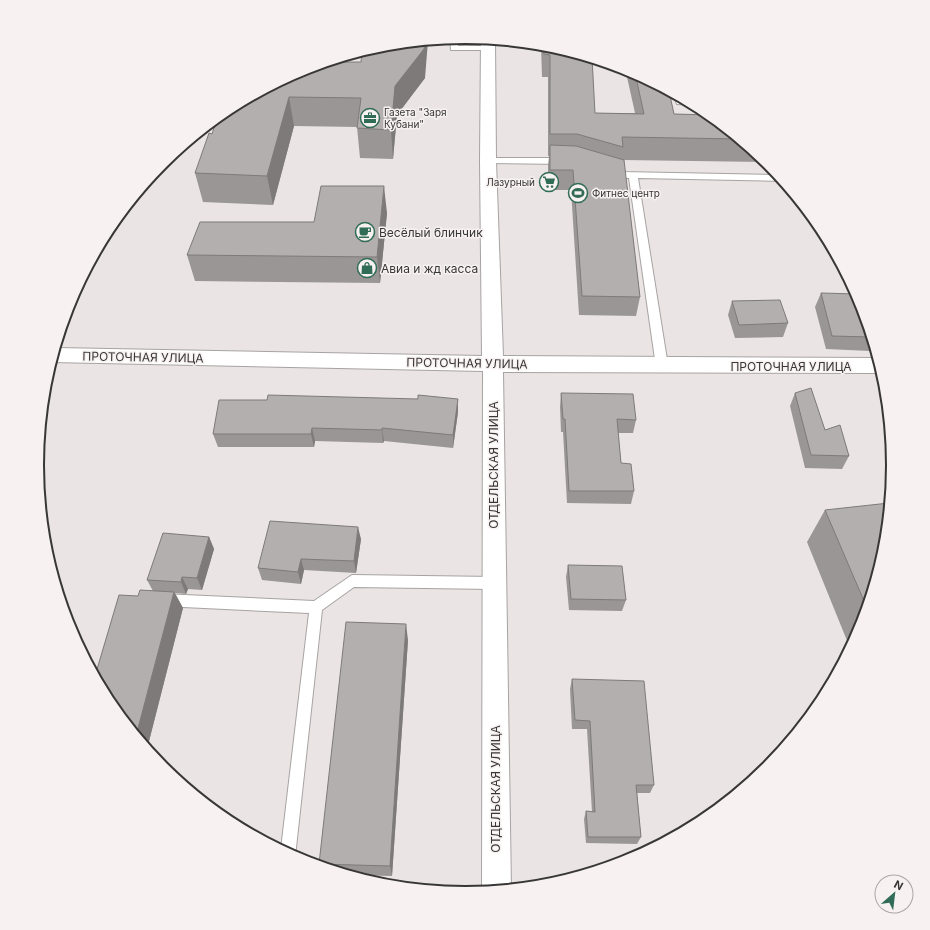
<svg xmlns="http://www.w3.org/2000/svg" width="930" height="930" font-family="Inter,sans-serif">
<rect width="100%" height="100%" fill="#eae4e4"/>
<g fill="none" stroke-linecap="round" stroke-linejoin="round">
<defs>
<path id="lane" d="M458,38v8h31l4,2 -4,2h-38l-1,-11z
M680,99l5,1 9,5 -17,-1 -1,-2z
M488,158h76l5,3 -5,3 -79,-1 -2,-2z
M611,169l10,3 157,3 5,6 -145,-3 30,188 -2,3 -4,1 -4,-1 -2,-3 -27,-188h-8l-13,-4 -2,-2z
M352,575l142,2 5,2 2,4 -2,4 -5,2 -140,-2 -32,23 -27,247 -14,-8 28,-236 -147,-7 -5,-2 -2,-4 2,-4 5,-2 152,7z"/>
<path id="secondary" d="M481,39l14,1 1,121 7,195 375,2 4,15 -379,-1 8,517 -29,2 1,-520 -432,-9 5,-14 426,8 -2,-195z"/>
</defs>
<use href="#lane" stroke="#a8a3a3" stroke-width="2"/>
<use href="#secondary" stroke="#a8a3a3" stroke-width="2"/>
<use href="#lane" fill="#fff" fill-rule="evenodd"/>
<use href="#secondary" fill="#fff" fill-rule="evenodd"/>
</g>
<path fill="#9b9696" d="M541,45h8l46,68h40l-10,-45 4,2 40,21 5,23 36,1 58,47 -145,-2 17,137 -4,19 -57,-1 -8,-125h-23v-25l1,-9h-1v-79h-6z
M301,70l124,8 -28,37 -4,44 -33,-1 -3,-31 -63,-1 -21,79 -70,-3 -8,-29 17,-39z
M387,213l-7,70 -185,-2 -8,-26 127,-33z
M821,293l39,8 13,43 -3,7 -44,-2 -11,-42z
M732,301l56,22 -5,14 -48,1 -7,-23z
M561,393l75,27 -3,13h-15l3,30 13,28 -3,13 -64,-1 -4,-71h-2l-1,-25z
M795,393l30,37 24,26 -7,13 -37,-1 -15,-62z
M458,412l-5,36 -69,-7 -1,2 -68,-2 -1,6h-96l-5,-13z
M825,510l60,39 -25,80 -10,19 -43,-106z
M209,537l5,12 -12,41 -14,-1 -2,5 -11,-1 8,15 -36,141 -38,-46 29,-107 15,-5 -6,-11z
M361,539l-5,34 -52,-3 -3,14 -39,-4 -4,-12z
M568,565l58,35 -4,11 -53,-1 -3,-33z
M408,640l-16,236 -42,-1 -30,-9 -1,-2z
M572,679l82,106 -4,8h-13l4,44 -4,7 -51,-1 -2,-24 2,-8 6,1 -5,-83h-15l-2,-40z"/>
<path fill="#7e7a7a" d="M425,41h3l-3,37 -28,37 -4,44 -2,-29 4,-44z
M289,97l5,29 -21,79 -6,-29z
M384,186l3,27 -7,70 -3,-26z
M458,399v13l-5,36v-13z
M312,428l3,13 -1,6 -3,-13z
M382,428l2,13 -1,2 -1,-13z
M358,527l3,12 -5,34 -2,-12z
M209,537l5,12 -12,41 -5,-12z
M301,559l3,11 -3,14 -3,-12z
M182,577l6,12 -2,5 -5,-12z
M174,592l9,16 -36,141 -11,-13z
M406,624l2,16 -16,236 -2,-10z"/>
<path fill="#b4afaf" stroke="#7e7a7a" d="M425,41l-1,8 -29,37 -4,44 -34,-2 4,-30 -72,-1 -22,79 -72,-3 14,-40 3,1 5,-16 10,-9 74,-39 24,-8h36l1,-11 20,-6z
M543,45h6l43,13 3,55 49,1 -9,-41 34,18 5,23 36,1 29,24 -117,-2 1,10 -46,-13h-27v-79l-6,-1z
M550,145l26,1 48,14 16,137 -58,-1 -9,-126h-23z
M321,186h63l-7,71 -190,-2 13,-33h114z
M821,293l36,1 3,7 11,36 -39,-1z
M780,300l8,23 -49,2 -7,-24z
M811,388l14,42 15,-5 9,31 -38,-1 -16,-62z
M561,393l72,1 3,26 -19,-1 4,44 10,1 3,27h-65l-4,-72h-2z
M268,395l150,4v-4l40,4 -5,36 -71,-7v2l-70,-2 -1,6h-98l6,-34h48z
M889,503l-4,46 -18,59 -42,-98z
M270,521l88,6 -4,34 -53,-2 -3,13 -40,-4z
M163,533l46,4 -12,41 -15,-1 -1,5 -34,-2z
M568,565l54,1 4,34 -55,-1z
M140,590l34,2 -38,144 -27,-33 -14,-27 24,-81 19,1z
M346,622l60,2 -16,242 -71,-2z
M572,679l72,2 10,104h-18l5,52h-53l-2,-26 9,1 -5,-91 -15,-1z"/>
<defs>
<symbol id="office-ring" viewBox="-11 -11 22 22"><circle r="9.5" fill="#f7f1f1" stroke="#306c57" stroke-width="1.5"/><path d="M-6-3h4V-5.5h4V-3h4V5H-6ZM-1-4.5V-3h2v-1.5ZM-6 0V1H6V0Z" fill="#306c57"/></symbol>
<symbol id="supermarket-ring" viewBox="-11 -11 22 22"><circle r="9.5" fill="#f7f1f1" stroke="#306c57" stroke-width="1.5"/><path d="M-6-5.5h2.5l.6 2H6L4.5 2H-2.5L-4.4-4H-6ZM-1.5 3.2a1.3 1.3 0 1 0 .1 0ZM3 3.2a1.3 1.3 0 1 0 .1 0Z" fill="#306c57"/></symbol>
<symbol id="stadium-ring" viewBox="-11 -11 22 22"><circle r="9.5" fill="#f7f1f1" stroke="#306c57" stroke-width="1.5"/><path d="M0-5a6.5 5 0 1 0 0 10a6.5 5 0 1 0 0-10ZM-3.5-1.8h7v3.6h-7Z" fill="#306c57"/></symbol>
<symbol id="cafe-ring" viewBox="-11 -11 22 22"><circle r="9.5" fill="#f7f1f1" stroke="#306c57" stroke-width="1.5"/><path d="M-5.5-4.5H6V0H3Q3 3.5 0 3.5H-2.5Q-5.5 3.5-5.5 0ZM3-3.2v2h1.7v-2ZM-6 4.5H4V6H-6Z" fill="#306c57"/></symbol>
<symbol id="shop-ring" viewBox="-11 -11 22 22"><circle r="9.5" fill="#f7f1f1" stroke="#306c57" stroke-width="1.5"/><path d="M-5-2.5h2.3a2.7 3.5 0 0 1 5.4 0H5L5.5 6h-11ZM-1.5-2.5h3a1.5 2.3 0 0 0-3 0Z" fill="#306c57"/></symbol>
</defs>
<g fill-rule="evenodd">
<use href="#office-ring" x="359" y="107" width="22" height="22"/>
<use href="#supermarket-ring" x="538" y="171" width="22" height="22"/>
<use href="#stadium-ring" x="567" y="182" width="22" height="22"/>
<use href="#cafe-ring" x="354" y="221" width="22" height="22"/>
<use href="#shop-ring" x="356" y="257" width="22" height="22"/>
</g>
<g text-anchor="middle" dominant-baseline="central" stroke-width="3" stroke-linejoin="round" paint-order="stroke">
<g font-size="10" fill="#383636" stroke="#f7f1f1" text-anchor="start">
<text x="384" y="112">Газета "Заря<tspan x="384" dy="12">Кубани"</tspan></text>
<text x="535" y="182" text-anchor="end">Лазурный</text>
<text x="592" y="193">Фитнес центр</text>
</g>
<g font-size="12" fill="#383636" stroke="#f7f1f1" text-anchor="start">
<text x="379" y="232">Весёлый блинчик</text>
<text x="381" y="268">Авиа и жд касса</text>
</g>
<g font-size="12" fill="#383636" stroke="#f7f1f1">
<text transform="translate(143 357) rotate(1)">ПРОТОЧНАЯ УЛИЦА</text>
<text transform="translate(467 363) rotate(1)">ПРОТОЧНАЯ УЛИЦА</text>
<text x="791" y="366">ПРОТОЧНАЯ УЛИЦА</text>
<text transform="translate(493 465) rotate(-90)">ОТДЕЛЬСКАЯ УЛИЦА</text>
<text transform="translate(495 789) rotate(-90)">ОТДЕЛЬСКАЯ УЛИЦА</text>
</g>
</g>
<path d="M0 0H930V930H0ZM44 465a421 421 0 1 1 842 0a421 421 0 1 1-842 0Z" fill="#f7f1f1" fill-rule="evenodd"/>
<path fill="none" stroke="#383636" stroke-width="2" d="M44 465a421 421 0 1 1 842 0a421 421 0 1 1-842 0Z"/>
<g transform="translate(894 894) rotate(28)"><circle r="19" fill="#f7f1f1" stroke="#aba6a6"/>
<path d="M0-3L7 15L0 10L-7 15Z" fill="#306c57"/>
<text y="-6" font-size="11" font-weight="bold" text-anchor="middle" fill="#383636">N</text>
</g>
</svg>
